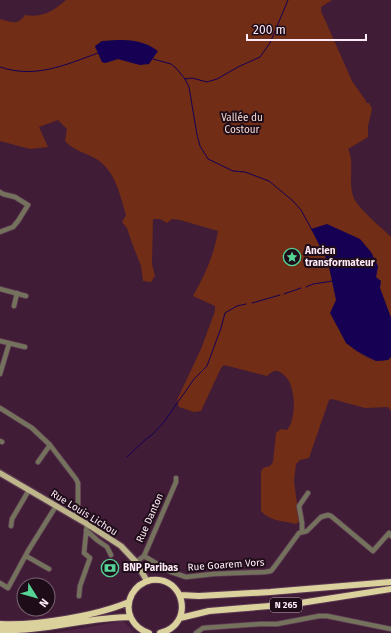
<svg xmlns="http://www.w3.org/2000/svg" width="391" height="633" font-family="'Fira Sans',sans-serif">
<rect width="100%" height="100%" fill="#411c37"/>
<path fill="#502444" d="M123,621l12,12h-81z"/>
<path fill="#712d15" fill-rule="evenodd" d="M66,0h266l-11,7v4l31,70 14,20v2h3l3,6 -4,17v11l-20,12c7,14 0,31 5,47 3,11 29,32 38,41v81l-15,-41 2,-11 -66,-37 16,33 18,81c11,8 31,26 45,14v54l-3,-4 -23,1 -33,-9 -3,1 -20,58 -9,2 -4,4 -2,17 5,38v3l-3,2c-12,-3 -27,-3 -35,-13v-39l2,-4 7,-2 3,-4 3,-29 5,-4 6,1c10,-11 9,-46 -3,-55 -3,-2 -5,-5 -9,-4 -2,0 -6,3 -8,5l-43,-11 -3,3 -20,43 -7,1 -15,-5 -2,-7 24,-51 14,-38v-5l-22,-10c12,-21 21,-41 25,-65l-38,-11 -8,-1 -5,4 -7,-4h-7l-1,45 3,12 -4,6 -8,-1 -2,-15 -9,-23 -5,-15 -5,-6 4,-7c-6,-20 -10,-42 -28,-55 -11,-7 -24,-9 -33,-19l2,-12 -9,-9 -19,7 9,20 -18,2 -30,-8v-122c12,3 17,7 25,-4 17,3 29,-4 41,-15zM102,41l38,24 -22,-6 -13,4 -3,-1 -7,-15z"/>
<path fill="#150054" d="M117,40c15,0 28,1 41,11l-9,13 -9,1 -22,-6 -13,4 -3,-1 -7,-16 7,-5z
M327,224l33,15 11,13 7,14 -2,11 5,4 -1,7 11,30v39l-3,3 -12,1 -19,-10 -11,-8 -16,-30 6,-13 -8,-38 -17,-33z"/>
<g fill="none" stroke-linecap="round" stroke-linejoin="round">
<path stroke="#150054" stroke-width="1" d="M153,59l18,5 5,4 9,11 4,8 8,48 3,11 8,13 25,12 12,1 24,9 24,20 8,9 11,20
M0,67c35,12 65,-2 98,-14
M185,79l7,-1 15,4 10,-3 21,-12 22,-10 10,-14 18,-43
M306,287l7,-3 20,-3
M284,294l17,-6
M252,303l28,-8
M127,457l19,-18 7,-5 11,-12 30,-43 13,-13 14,-38 4,-15 12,-7 9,-2"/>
<defs>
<path id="minor" d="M0,192l3,2 12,3 13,8 -10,16 -5,6 -13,5
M0,289l26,7
M14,306l3,-13
M0,341l25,6
M0,374l9,-30
M0,408l32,20 18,17 26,34 2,4v28l-4,6
M0,441l2,1
M38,462l12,-17
M11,526l1,-7 17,-29
M86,530l11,10 10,7 4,8
M302,532v-9l-3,-17 9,-13
M26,556l23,13
M144,556l27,16 15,5 27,-3 52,-2 6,-1 4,-5 24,-33 8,-2 14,-14 7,-2 3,1 42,35 16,-18 2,3
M136,562l8,-6 32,-74v-4
M0,583l8,5 20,-37 28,-45
M79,596l1,-10 10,-28 -6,-5 3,-29
M196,633l7,-5 57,-4h17l42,-8h8l64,13"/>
<path id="major" d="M0,473l87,51 34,22 15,16 11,19"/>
<path id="highway" d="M180,595l19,1 71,-4 121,-10
M180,618l29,-7 85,-7 97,-15
M0,624c36,2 96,-8 129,-22
M0,630c44,2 87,-13 130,-13
M149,633c-16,-5 -26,-22 -17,-39 4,-7 11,-12 19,-14 34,-5 44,45 9,53"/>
</defs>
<use href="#minor" stroke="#5c3952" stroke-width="6"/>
<use href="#major" stroke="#5c3952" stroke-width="8"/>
<use href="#highway" stroke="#5c3952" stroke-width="8"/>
<use href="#minor" stroke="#74715c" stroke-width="4.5"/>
<use href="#major" stroke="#beb68a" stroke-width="5.5"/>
<use href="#highway" stroke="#dbd19d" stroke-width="6"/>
</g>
<defs>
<symbol id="sight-ring" viewBox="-11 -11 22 22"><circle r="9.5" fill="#1e0d19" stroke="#54d395" stroke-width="1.5"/><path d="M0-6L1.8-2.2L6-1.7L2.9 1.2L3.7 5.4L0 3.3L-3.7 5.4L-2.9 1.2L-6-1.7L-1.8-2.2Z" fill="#54d395"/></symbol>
<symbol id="bank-ring" viewBox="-11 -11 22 22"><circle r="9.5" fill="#1e0d19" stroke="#54d395" stroke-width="1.5"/><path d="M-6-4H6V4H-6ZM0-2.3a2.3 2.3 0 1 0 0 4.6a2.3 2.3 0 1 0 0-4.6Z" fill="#54d395"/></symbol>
</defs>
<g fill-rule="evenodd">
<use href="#sight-ring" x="282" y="247" width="20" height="20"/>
<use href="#bank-ring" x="100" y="558" width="20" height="20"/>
</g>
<g text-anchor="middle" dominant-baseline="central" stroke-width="4" stroke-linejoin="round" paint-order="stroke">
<rect fill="#1e0d19" stroke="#bca8b4" stroke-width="1" x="270" y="598" width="32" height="14" rx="3"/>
<g font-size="9" font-weight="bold" fill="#ffeaf7">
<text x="286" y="605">N 265</text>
</g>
<g font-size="10" fill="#f7dbd2" stroke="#1e0d19">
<text x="242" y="118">Vallée du<tspan x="242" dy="12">Costour</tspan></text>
</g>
<g font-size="10" font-weight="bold" fill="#ffeaf7" stroke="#1e0d19" text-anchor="start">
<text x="305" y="251">Ancien<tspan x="305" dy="12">transformateur</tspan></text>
<text x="123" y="568">BNP Paribas</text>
</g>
<g font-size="10" fill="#ffeaf7" stroke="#1e0d19">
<text transform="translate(84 513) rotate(32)">Rue Louis Lichou</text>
<text transform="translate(150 518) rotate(-66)">Rue Danton</text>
<text transform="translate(226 565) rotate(-4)">Rue Goarem Vors</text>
</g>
</g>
<g transform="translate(36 597) rotate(127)"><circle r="19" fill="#1e0d19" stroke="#786572"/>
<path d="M0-3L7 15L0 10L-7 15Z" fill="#54d395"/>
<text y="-6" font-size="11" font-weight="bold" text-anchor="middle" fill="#ffeaf7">N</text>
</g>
<path d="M247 34v6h119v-6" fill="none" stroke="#ffeaf7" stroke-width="2"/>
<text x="253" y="34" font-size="12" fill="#ffeaf7" stroke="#1e0d19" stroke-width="3" paint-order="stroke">200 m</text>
</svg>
